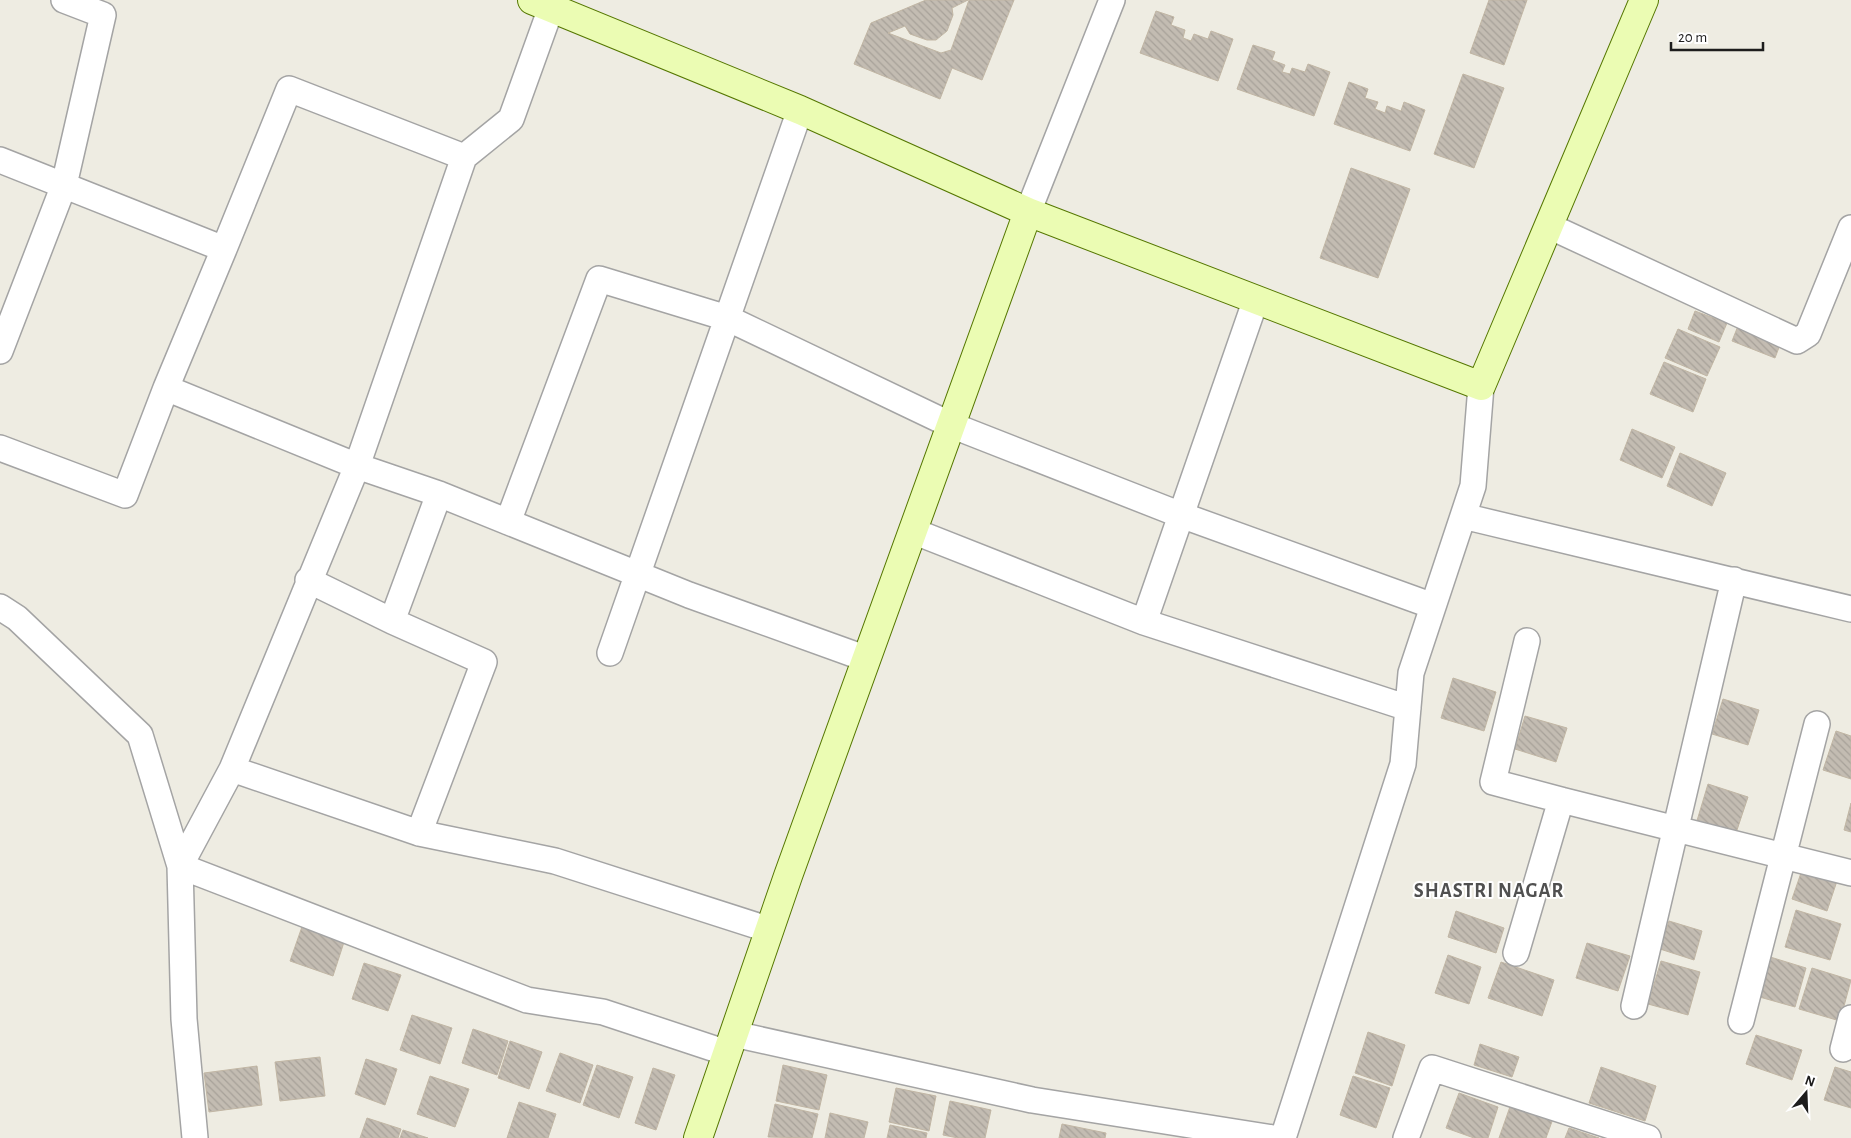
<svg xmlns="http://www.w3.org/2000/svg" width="1851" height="1138" font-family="'Alegreya Sans',sans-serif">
<defs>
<pattern id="building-back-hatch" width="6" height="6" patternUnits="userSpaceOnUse" patternTransform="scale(1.25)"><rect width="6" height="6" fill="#c3bcb2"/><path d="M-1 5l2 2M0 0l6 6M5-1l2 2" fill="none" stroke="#a7a199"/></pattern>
</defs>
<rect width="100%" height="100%" fill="#eeece2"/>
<path fill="url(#building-back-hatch)" stroke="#c1b6a4" d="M926,0h42l-16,8 1,7 -6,16 -11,9h-9l-17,-6 -5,-8 -17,7 53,20 10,-3 18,-50h45l-32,80 -30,-12 -12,31 -86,-35 17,-41z
M1489,0h38l-23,65 -34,-12z
M1156,11l18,6 -3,8 14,5 -2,8 8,3 3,-7 14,5 3,-8 22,8 -15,42 -78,-28z
M1253,45l22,7 -3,8 13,5 -3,7 8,2 2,-6 13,4 3,-8 22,8 -16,44 -77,-27z
M1463,74l41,14 -30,80 -40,-14z
M1349,82l19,7 -3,9 13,4 -3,7 10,4 2,-7 14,5 3,-9 21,8 -15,41 -76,-27z
M1351,168l59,21 -32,89 -58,-20z
M1695,311l32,12 -8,19 -31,-13z
M1738,326l43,16 -6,16 -43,-17z
M1678,329l42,18 -13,29 -42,-18z
M1664,362l42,17 -13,33 -43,-18z
M1632,429l43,18 -13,31 -42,-18z
M1680,453l46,20 -14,33 -45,-20z
M1453,678l43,14 -12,39 -43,-13z
M1723,699l36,11 -11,35 -36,-11z
M1525,716l42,12 -11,34 -41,-13z
M1836,731l15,5v43l-28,-9z
M1708,784l40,13 -13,39 -39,-12z
M1851,803v29l-7,-2z
M1802,870l35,11 -10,30 -35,-12z
M1796,910l45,14 -11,36 -45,-13z
M1456,911l48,17 -8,25 -48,-16z
M304,921l42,15 -13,40 -43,-15z
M1669,921l33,10 -8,29 -34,-11z
M1587,943l43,13 -12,35 -42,-13z
M1448,955l33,12 -12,37 -34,-11z
M1767,956l39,12 -11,39 -39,-11z
M1661,961l39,11 -12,43 -40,-11z
M1501,962l53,18 -12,36 -54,-18z
M364,963l37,12 -13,36 -36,-12z
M1812,968l39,12 -11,41 -41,-12z
M412,1015l40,13 -12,36 -40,-14z
M473,1029l35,12 -11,34 -35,-12z
M1368,1032l37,13 -13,41 -37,-13z
M1756,1035l46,15 -10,30 -46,-16z
M510,1041l32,11 -13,37 -31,-11z
M1480,1044l39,13 -7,20 -38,-12z
M560,1053l33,12 -13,38 -34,-12z
M320,1057l5,39 -45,5 -5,-39z
M366,1059l31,10 -12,36 -30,-11z
M597,1065l36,12 -14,41 -36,-13z
M783,1065l44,10 -8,35 -43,-9z
M257,1066l5,39 -53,7 -5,-39z
M1601,1067l55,19 -11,35 -56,-18z
M1835,1067l16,5v36l-27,-8z
M653,1068l22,7 -19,55 -21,-7z
M430,1076l39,13 -14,38 -38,-13z
M1353,1076l37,12 -14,40 -36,-13z
M896,1088l40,8 -7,35 -40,-9z
M1459,1093l39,14 -10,31h-14l-28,-10z
M950,1101l41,9 -6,28h-27l-15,-3z
M1512,1101l42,15 -8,22h-47z
M519,1102l37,12 -8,24h-41z
M775,1104l43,10 -6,24 -44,-1z
M830,1113l38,9 -4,16h-39z
M367,1118l34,11 -3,9h-38z
M1062,1124l44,9 -1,5h-46z
M890,1125l37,8 -1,5h-39z
M1569,1128l30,10h-34z
M403,1130l25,8h-28z"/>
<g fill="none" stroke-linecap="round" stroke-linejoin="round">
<defs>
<path id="street" d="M0,160l224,89 65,-160 175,68 47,-38 40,-111
M1028,212l84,-212
M1549,226l248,115 11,-7 43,-106
M0,351l64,-166 39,-170 -39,-15
M166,388l191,78 107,-309
M0,448l125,47 41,-107 58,-139
M1463,516l388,93
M508,522l91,-243 128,39 224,107 230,90 252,91
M913,531l231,91 264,86
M308,580l84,41
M0,607l17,11 123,117 40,131 347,134 76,12 124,41
M1144,622l112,-323
M610,653l190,-543
M232,769l187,64 136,28 215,69
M1561,800l290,73
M419,833l65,-171 -92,-41 47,-127
M1516,953l45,-153 -68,-18 34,-141
M1634,1006l100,-426
M1741,1021l76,-297
M734,1034l298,66 241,38
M1843,1049l8,-31
M195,1138l-11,-119 -4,-153 52,-97 125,-303 82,28 250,101 178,64
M1283,1138l120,-374 8,-91 62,-187 8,-100
M1406,1138l26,-70 216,70"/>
<path id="secondary" d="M532,0l268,110 228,102
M698,1138l90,-262 240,-664 453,174 163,-386"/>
</defs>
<use href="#street" stroke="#a4a4a4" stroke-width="28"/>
<use href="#secondary" stroke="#557701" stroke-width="30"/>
<use href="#street" stroke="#fff" stroke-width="25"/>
<use href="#secondary" stroke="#ebfcb3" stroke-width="28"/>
</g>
<g text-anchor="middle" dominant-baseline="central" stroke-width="4" stroke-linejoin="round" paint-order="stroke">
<g font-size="20" font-weight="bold" letter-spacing="1" fill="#505050" stroke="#fff">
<text x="1489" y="891">SHASTRI NAGAR</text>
</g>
</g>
<g transform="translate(1806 1093) rotate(19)" stroke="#ffffff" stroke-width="4" paint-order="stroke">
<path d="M0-4L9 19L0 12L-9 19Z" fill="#1d1d1d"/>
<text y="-8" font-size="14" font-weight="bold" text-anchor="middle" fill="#1d1d1d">N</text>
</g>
<path d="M1671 42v8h92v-8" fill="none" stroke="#1d1d1d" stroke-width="2.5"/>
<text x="1678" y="42" font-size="15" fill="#1d1d1d" stroke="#ffffff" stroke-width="4" paint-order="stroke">20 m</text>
</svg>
